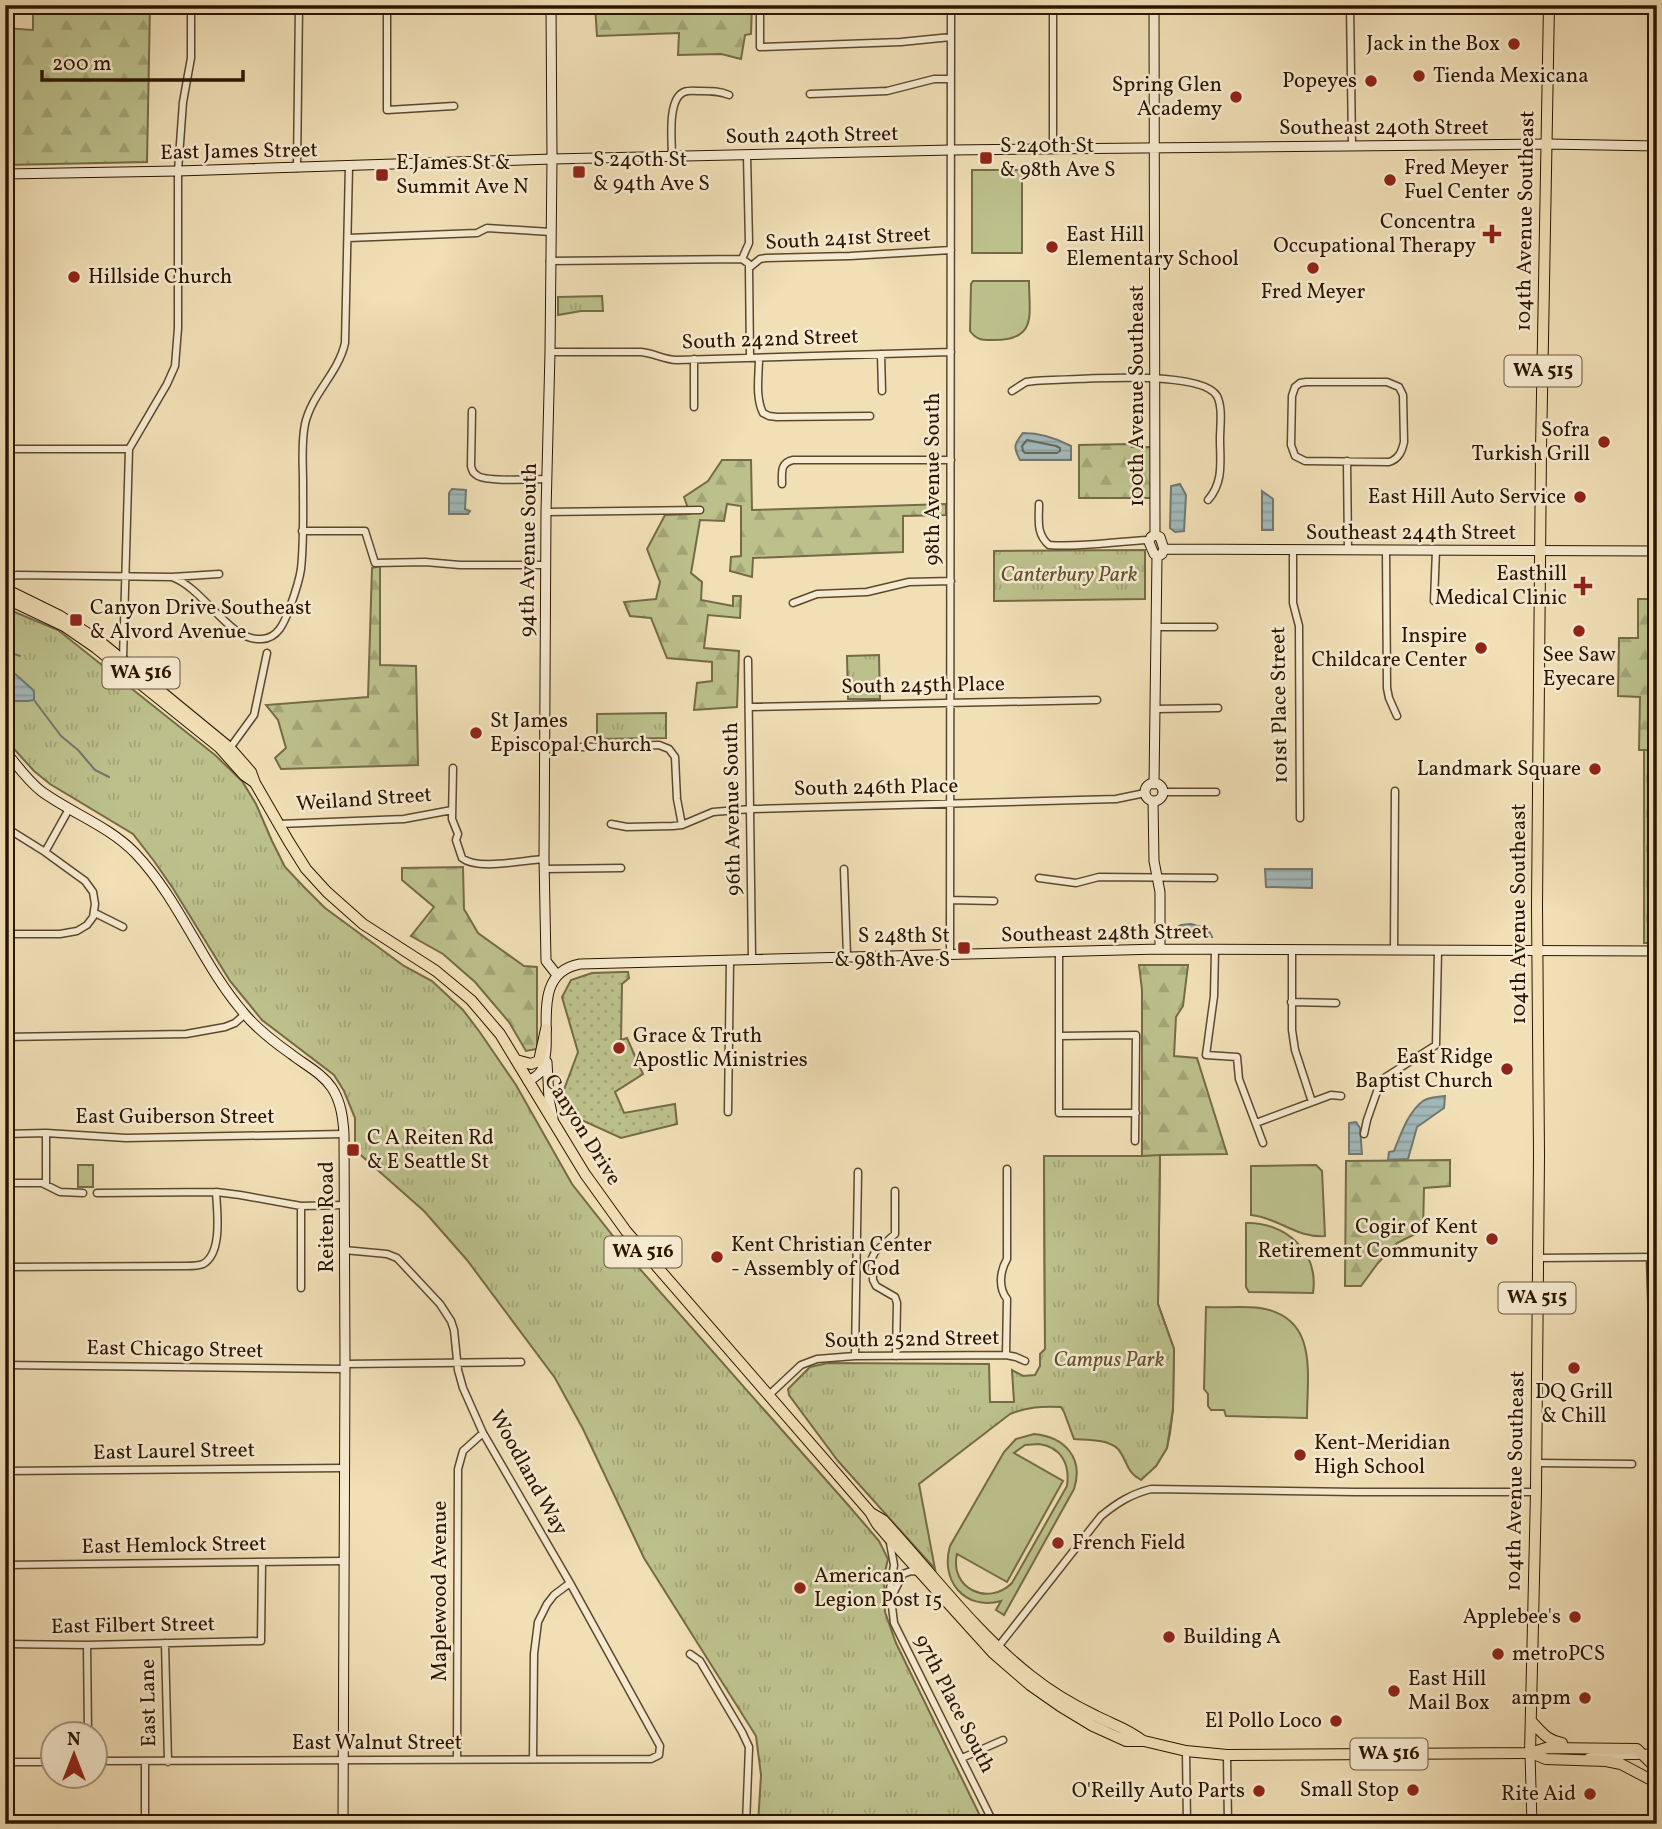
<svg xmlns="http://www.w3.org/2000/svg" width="1662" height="1829" font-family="Vollkorn,serif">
<defs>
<pattern id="grass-dots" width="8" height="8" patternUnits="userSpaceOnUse" patternTransform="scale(1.75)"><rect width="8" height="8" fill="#bcc18c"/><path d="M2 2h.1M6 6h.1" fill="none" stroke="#a2a577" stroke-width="1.8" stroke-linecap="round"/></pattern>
<pattern id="forest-firs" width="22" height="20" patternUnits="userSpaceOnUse" patternTransform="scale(1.75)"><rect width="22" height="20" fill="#bcc18c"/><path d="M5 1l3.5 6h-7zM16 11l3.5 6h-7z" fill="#a2a577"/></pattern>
<pattern id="park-tufts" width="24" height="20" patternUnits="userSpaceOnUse" patternTransform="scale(1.75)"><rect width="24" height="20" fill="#bcc18c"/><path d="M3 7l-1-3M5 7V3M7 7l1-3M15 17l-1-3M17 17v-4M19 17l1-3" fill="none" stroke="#a2a577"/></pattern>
<pattern id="water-rules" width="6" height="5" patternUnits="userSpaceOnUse" patternTransform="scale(1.75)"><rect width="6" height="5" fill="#a1b9ba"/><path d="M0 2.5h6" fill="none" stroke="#8b9e9e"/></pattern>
</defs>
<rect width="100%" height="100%" fill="#f1dfb6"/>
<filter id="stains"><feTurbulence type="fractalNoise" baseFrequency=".00286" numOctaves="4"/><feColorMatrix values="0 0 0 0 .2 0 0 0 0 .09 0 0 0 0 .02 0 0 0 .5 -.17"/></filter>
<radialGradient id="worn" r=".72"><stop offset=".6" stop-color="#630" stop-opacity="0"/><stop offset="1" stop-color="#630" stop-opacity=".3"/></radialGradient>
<path fill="url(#grass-dots)" stroke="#746b46" stroke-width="2" d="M623,972h5l1,6 -7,6 -1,56 6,-2 16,36 -28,18 9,21 51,-9 2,20 -56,14 -44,-20 -15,-23 16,-43 -16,-55 9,-17 21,-7z"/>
<path fill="url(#forest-firs)" stroke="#746b46" stroke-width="2" d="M33,5h117l-3,157 -142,3v-137l28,2z
M595,5h157l-1,29 -6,1 -4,24 -20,-5 -43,1 1,-22 -82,3z
M1131,444l1,3h20v51h-73v-53z
M722,460h29l1,50 194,-6v11l-43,1v36l-150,6 -1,19 -22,-6 1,-14 10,-1v-50l-14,-2 -3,17 -24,-1 -9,53 11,9 -1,18 32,6v-10h8l-1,22 -32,-3 -4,33 35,3 -2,56 -43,3 3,-27 15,-2v-19l-45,-4 -16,-40 -21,-2 -6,-14 32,-3 4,-17 -13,-33 18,-34 25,-1 -6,-17 24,-16z
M380,566v99l36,1 2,99 -137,4 -6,-11 11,-10 -8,-28 -12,-15 102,-8 4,-129z
M1638,599h19v273l-13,2v-124h-5l1,-53 -22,-1 1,-58h19z
M463,867l1,42 14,24 46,33 13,1v82l-11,2 -17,-29 -34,-40 -32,-28 -32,-18 23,-29 -32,-27v-12z
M1139,965h49l-5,41 -7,11 -2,39 23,2 30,96 -67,1 -2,149 16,45 -1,60 -3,24 -3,15 -11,18 -111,-117 -1,-193h98v-166z
M1450,1160v26l-26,2 -1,42 -26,13 -19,20 -17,23h-16l1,-125z"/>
<path fill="url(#park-tufts)" stroke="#746b46" stroke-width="2" d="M602,296l1,15h-22l-23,4v-18z
M1145,550v49l-151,2v-50z
M5,608l53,22 157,125 27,26 14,23 16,37 13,26 19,20 21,21 79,58 28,15 31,29 16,21 37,54 56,99 60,76 217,246 30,35 9,18 -4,17 1,36 11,31 88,181h-226l3,-49 -5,-39 -112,-178 -61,-129 -28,-51 -88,-118 -43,-49 -69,-61v-32l-11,-27 -10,-16 -72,-55 -32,-39 -56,-91 -20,-29 -21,-27 -83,-50 -16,-13 -29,-32z
M879,655l1,44h-32l-1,-43z
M666,713v25l-69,1v-25z
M1644,750h13v193h-13z
M1160,1155l-2,149 16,45 -1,60 -6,39 -11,18 -15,14c-16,-9 -13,-19 -23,-31 -10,-10 -31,-9 -44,-10l-10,-27 -3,-5c-19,-1 -34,0 -51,7l-91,70 16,85 -97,-108 -49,-66 -1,-6 22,-22 18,-4 161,1 1,38h24l-2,-32 11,6 12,-1 5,-9v-12l5,-5 -1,-193h98z
M78,1165h15v22h-15z"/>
<path fill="#bcc18c" stroke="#746b46" stroke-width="2" fill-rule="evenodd" d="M972,170h50v83h-50z
M973,281h56c0,33 9,59 -35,59 -10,0 -17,1 -24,-9l1,-47z
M1316,1165l6,6 3,65c-30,2 -45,-18 -74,-21v-49z
M1246,1223c39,-1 73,28 67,70l-64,-1 -3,-5z
M1206,1307c17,1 36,-1 54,1 59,9 47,66 47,110l-81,-2 -2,-6h-13l-3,-4v-12l-4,-5z
M1034,1434c31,3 50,24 40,55l-70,126 -8,-5 5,-9c-37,10 -61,-21 -51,-55l54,-94 12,-13zM1039,1444c23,3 31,21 28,42l-55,97c-24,24 -63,5 -55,-29l50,28 56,-101 -49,-28 11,-8z"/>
<path fill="url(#water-rules)" stroke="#727770" stroke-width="2" d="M1023,433c17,0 33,5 48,13v14h-51c-7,-13 -6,-16 3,-27z
M1180,484l6,11 -2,36 -9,1 -5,-4 1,-42z
M452,489l14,1 -1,19 5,2 -2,3h-19v-21z
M1262,491l11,8v31h-11z
M9,672l5,1 18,16 2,3v8l-7,1h-22v-28z
M1265,869h47v19l-46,-1z
M1191,924l17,5 4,8 -32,-1 -4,-4v-4l5,-3z
M1445,1096l-1,12 -27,19 -9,32 -20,1 1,-8 5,-1c7,-17 14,-39 29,-50 6,-4 15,-4 22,-5z
M1356,1122l4,6 2,26h-13v-31z"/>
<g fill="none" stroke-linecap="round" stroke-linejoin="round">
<path stroke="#66675d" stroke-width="2" d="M1027,440l29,6 4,2v3l-3,2h-32l-2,-2 -1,-5z"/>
<path stroke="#727770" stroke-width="2" d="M5,651l15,5
M34,700l27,36 17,14 17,20 14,7"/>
<defs>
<path id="street" d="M390,5l-3,4v101l67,-4
M459,5l12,5 12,-5
M760,5v42l141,-5 50,-5
M1053,5v144
M1350,5l2,141
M810,94l77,-3 47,-12h17
M672,157c0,-16 -5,-58 12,-65 5,-2 12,-1 17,-1 10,0 19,0 28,4
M297,168l2,-163
M348,238l129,-5 10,-5 64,4
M742,259l7,-16 -2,-88
M550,261l192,-2 7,5v4l1,90
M749,268l11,-9 6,-1 84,-2 101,-6
M550,352h91c13,1 23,8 36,8l274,-8
M881,354l1,37
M759,358c0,17 -4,39 4,55l6,3 8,1 93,-1
M694,359v48
M1306,382h81l12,5 4,8 1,47c-2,9 -5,17 -15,20l-84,-1 -10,-5 -4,-11 1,-49 3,-9 5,-4z
M1012,391l14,-9 8,-1c32,-1 167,-13 183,15 6,12 3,30 3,43 0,22 4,43 -12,61
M472,411l-1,55c2,6 1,6 7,10 10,6 54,3 69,3
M5,449h124
M1347,461l1,89
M782,484c0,-12 -2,-21 11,-24h158
M1039,504c0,16 -3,30 10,41 33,3 67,-4 100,-5
M546,512l154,-2
M302,531h63l10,32 50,-1 35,3h86
M1293,550v53l6,23 1,192
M1386,550l1,138 2,10 8,18
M172,577c33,12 57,65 90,62 16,-1 22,-16 27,-29 5,-14 10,-27 12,-41 3,-29 2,-58 2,-86 0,-20 -2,-40 2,-59 7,-31 33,-50 40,-81l4,-177
M5,578l12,-3 155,2 47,-3
M1434,601l2,-51
M793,603l24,-9 50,-2 42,-10 42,-1
M1156,627h58
M123,659l6,-210 38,-65 8,-18 3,-38v-157l5,-69 8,-44v-53
M748,660l4,298
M749,707l348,-7
M1155,709l63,-1
M230,748l24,-33 13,-62
M545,748l114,-3 10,4 6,8 2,42 5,26
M453,768l-1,51 6,15 -2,6 6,18c16,13 61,2 82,1
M1162,792h54
M279,824l125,-5 48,-9
M611,824l16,3 46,-1 9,-1 31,-13 38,-3 365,-10 29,-6
M5,827l40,25 40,29 8,11 2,12 -2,13 -6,8 -10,6 -17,3h-55
M45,852l24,-43
M544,869l77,-1
M844,869l3,87
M1039,878l37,5 23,-6 115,1
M950,900l44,1
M95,913l28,14
M1215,949l-1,47 -8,59 31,2 2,22 24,64
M1292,949v81l3,20 17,52
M1394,950l1,-159
M1059,952v161h77
M950,954l1,-949
M1291,1002l45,1
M1059,1036l77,-1 -1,106
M5,1037l181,-3 39,-7 10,-4 10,-9
M728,1112l2,-152
M1256,1123l75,-28 10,1
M46,1133v51
M5,1134l41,-1 80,5 218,-4
M1364,1134l3,-14 14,-40 55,-35 2,-95
M13,1183h29l18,9 23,1
M895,1191v43l-20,18 -3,6 1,22 3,6 19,11 2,6 -1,53
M97,1193l119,-1
M301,1206v82
M1650,1257l2,61 1,5h4
M1537,1258l120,-1
M5,1267l181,-1c6,0 12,0 17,-2 20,-11 14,-53 13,-72l24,3 61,11 43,-1
M1006,1355l1,-56c-9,-11 -7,-28 0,-40v-90
M855,1356l3,-184
M345,1364l176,-2
M5,1365l340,4
M769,1395l32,-30 16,-6 38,-3 151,-1 10,2 9,4
M1536,1463l96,1
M5,1471l339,-3
M890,1543l4,22 -4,24 4,34 100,201
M5,1565l338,-4
M892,1596l11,-22 8,-3 9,1
M165,1643l3,119
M5,1644l82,1 174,-4 1,-78
M87,1645l1,89
M998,1647l103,-131c16,-13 30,-22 50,-27l204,3h181
M690,1654l10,7 42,71 7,15 -3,77
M1186,1751l1,73
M1227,1755l1,69
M962,1758l41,-18
M457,1759l1,-290 5,-18 20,-18
M533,1759l1,-105 4,-32 9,-18 7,-9 16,-12
M94,1761l557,-2 8,-4 1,-9 -90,-163 -87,-150 -20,-45 -5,-18 -4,-40 -3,-9 -11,-17 -43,-46 -10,-4 -43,-4
M5,1762h47
M145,1824v-62"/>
<path id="secondary" d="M551,5l1,154 -2,193 -4,160 -2,347 2,102 11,14
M1154,5l1,530
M5,174l173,-3 374,-12 399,-9 596,-6 110,2
M1155,535l5,2 4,12 -2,5 -3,2 -5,-2 -5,-12 2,-5z
M1164,549l493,2
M5,751c12,14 22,29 36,40 30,22 68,35 94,62 45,47 66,110 108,159 13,16 31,30 48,42 14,11 31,19 41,34 9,14 11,30 12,46l1,230 -2,460
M1145 792a9 9 0 1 1 18 0a9 9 0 1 1-18 0Z
M1154,784l3,-228
M1153,801l1,60 6,31v57
M547,1062l2,37 4,19
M528,1081c5,-3 10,-5 13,-10 4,-6 4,-14 5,-21 2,-32 -9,-78 34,-86l580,-15 497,2
M1530,1753l2,71
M1589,1758l18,-3 50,-1"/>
<path id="primary" d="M5,589l55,27 37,23 133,109 21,24 4,11 34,59 17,27 21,23 36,32 73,47 35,29 29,34 85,140 41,57 244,281 7,12 12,14 104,115 37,32 30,21 33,20 33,15h18l42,10 41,4 303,-2 16,-5 91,1 20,20
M5,598l59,28 32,22 123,99 25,28 10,7
M516,1060l15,4 8,-3 7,-32
M871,1513l12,7c48,52 92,112 148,156 20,16 42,29 65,40 17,9 31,12 47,25
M1531,1721c10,10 16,20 31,22
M1530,1753l6,-261 3,-337 -2,-249 4,-456 8,-445
M1531,1753l15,6 60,2 15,3 36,19"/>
</defs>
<use href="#street" stroke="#5c482e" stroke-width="9"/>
<use href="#secondary" stroke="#2b1500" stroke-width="11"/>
<use href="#primary" stroke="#2b1500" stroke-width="12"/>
<use href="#street" stroke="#f6ead0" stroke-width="6"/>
<use href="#secondary" stroke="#f6ead0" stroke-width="9"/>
<use href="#primary" stroke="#f1dfb6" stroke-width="10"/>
</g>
<g fill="#8f2418" stroke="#f6ead0" stroke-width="2.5">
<circle cx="1514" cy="44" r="7"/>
<circle cx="1419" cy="76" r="7"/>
<circle cx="1371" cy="81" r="7"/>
<circle cx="1236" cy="97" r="7"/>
<rect x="979" y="151" width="14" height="14" rx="3.5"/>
<rect x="572" y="165" width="14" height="14" rx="3.5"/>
<rect x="375" y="168" width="14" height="14" rx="3.5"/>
<circle cx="1390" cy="180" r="7"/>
<path d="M1488.5 223.5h7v7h7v7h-7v7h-7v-7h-7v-7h7z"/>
<circle cx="1052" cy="247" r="7"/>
<circle cx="1313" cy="268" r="7"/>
<circle cx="74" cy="277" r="7"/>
<circle cx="1604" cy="442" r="7"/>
<circle cx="1580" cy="497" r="7"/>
<path d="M1579.5 575.5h7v7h7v7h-7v7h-7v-7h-7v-7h7z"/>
<rect x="69" y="613" width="14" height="14" rx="3.5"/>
<circle cx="1579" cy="631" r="7"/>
<circle cx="1481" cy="648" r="7"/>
<circle cx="476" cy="733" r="7"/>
<circle cx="1595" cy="769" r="7"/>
<rect x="957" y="941" width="14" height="14" rx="3.5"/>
<circle cx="619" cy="1048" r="7"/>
<circle cx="1507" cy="1069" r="7"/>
<rect x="346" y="1143" width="14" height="14" rx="3.5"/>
<circle cx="1492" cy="1239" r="7"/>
<circle cx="717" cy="1257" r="7"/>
<circle cx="1574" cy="1368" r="7"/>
<circle cx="1300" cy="1455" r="7"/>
<circle cx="1058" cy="1543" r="7"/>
<circle cx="800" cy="1588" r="7"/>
<circle cx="1575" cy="1617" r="7"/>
<circle cx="1169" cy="1637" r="7"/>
<circle cx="1498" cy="1654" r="7"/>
<circle cx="1394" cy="1691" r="7"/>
<circle cx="1585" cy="1698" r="7"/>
<circle cx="1336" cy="1721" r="7"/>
<circle cx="1413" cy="1790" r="7"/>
<circle cx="1259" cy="1791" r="7"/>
<circle cx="1590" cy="1794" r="7"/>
</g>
<g text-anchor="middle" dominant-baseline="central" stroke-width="5" stroke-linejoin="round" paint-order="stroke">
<g fill="#f6ead0" stroke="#68553e" stroke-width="2">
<rect x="1504.5" y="355.5" width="77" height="31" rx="5"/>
<rect x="102.5" y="657.5" width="77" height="31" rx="5"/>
<rect x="604.5" y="1236.5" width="77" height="31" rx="5"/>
<rect x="1498.5" y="1282.5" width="77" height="31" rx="5"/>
<rect x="1350.5" y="1738.5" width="77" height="31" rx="5"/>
</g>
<g font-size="19" font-weight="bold" fill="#2b1500">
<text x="1543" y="371">WA 515</text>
<text x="141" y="673">WA 516</text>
<text x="643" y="1252">WA 516</text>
<text x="1537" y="1298">WA 515</text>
<text x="1389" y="1754">WA 516</text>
</g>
<g font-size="21" fill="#2b1500" stroke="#f6ead0" text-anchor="end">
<text x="1500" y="44">Jack in the Box</text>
<text x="1433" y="76" text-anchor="start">Tienda Mexicana</text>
<text x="1357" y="81">Popeyes</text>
<text x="1222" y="85">Spring Glen<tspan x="1222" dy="24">Academy</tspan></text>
<text x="1000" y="146" text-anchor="start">S 240th St<tspan x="1000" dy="24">&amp; 98th Ave S</tspan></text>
<text x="593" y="160" text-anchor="start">S 240th St<tspan x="593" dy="24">&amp; 94th Ave S</tspan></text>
<text x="396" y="163" text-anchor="start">E James St &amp;<tspan x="396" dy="24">Summit Ave N</tspan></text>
<text x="1404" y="168" text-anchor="start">Fred Meyer<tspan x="1404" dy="24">Fuel Center</tspan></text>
<text x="1476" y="222">Concentra<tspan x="1476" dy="24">Occupational Therapy</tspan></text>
<text x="1066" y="235" text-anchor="start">East Hill<tspan x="1066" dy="24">Elementary School</tspan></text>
<text x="88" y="277" text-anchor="start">Hillside Church</text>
<text x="1313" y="292" text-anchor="middle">Fred Meyer</text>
<text x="1590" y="430">Sofra<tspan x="1590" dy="24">Turkish Grill</tspan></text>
<text x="1566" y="497">East Hill Auto Service</text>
<text x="1567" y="574">Easthill<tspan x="1567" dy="24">Medical Clinic</tspan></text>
<text x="90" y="608" text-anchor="start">Canyon Drive Southeast<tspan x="90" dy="24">&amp; Alvord Avenue</tspan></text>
<text x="1467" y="636">Inspire<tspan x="1467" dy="24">Childcare Center</tspan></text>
<text x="1579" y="655" text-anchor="middle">See Saw<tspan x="1579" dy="24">Eyecare</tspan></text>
<text x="490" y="721" text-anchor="start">St James<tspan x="490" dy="24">Episcopal Church</tspan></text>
<text x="1581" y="769">Landmark Square</text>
<text x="950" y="936">S 248th St<tspan x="950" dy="24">&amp; 98th Ave S</tspan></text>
<text x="633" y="1036" text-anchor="start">Grace &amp; Truth<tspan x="633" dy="24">Apostlic Ministries</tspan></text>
<text x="1493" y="1057">East Ridge<tspan x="1493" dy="24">Baptist Church</tspan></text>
<text x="367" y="1138" text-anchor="start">C A Reiten Rd<tspan x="367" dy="24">&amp; E Seattle St</tspan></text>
<text x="1478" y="1227">Cogir of Kent<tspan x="1478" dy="24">Retirement Community</tspan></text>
<text x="731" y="1245" text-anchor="start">Kent Christian Center<tspan x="731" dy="24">- Assembly of God</tspan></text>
<text x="1574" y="1392" text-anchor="middle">DQ Grill<tspan x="1574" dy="24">&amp; Chill</tspan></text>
<text x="1314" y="1443" text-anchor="start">Kent-Meridian<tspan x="1314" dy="24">High School</tspan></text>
<text x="1072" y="1543" text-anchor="start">French Field</text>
<text x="814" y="1576" text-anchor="start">American<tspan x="814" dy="24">Legion Post 15</tspan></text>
<text x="1561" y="1617">Applebee's</text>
<text x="1183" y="1637" text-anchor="start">Building A</text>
<text x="1512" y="1654" text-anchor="start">metroPCS</text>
<text x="1408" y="1679" text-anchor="start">East Hill<tspan x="1408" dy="24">Mail Box</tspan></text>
<text x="1571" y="1698">ampm</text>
<text x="1322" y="1721">El Pollo Loco</text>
<text x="1399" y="1790">Small Stop</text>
<text x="1245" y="1791">O'Reilly Auto Parts</text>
<text x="1576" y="1794">Rite Aid</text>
</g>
<g font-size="21" fill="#2b1500" stroke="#f6ead0">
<text x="1384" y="128">Southeast 240th Street</text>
<text transform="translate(812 136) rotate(-1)">South 240th Street</text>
<text transform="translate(239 152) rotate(-1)">East James Street</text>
<text transform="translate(1526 221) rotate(-89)">104th Avenue Southeast</text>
<text transform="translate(848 239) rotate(-3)">South 241st Street</text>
<text transform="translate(770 340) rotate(-2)">South 242nd Street</text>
<text transform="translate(1137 396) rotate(-90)">100th Avenue Southeast</text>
<text transform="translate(933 479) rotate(-90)">98th Avenue South</text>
<text x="1411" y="533">Southeast 244th Street</text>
<text transform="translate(529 550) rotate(-89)">94th Avenue South</text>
<text transform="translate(923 686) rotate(-1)">South 245th Place</text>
<text transform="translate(1280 705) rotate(-91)">101st Place Street</text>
<text transform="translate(876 788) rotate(-1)">South 246th Place</text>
<text transform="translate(364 800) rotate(-4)">Weiland Street</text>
<text transform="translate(733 809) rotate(-91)">96th Avenue South</text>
<text transform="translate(1519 914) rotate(-90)">104th Avenue Southeast</text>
<text transform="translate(1105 934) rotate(-1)">Southeast 248th Street</text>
<text x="175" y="1117">East Guiberson Street</text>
<text transform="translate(582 1130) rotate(58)">Canyon Drive</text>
<text transform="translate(327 1217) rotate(-90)">Reiten Road</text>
<text transform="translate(912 1340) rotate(-1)">South 252nd Street</text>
<text transform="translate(175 1350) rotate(1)">East Chicago Street</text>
<text transform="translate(174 1452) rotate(-1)">East Laurel Street</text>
<text transform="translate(528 1473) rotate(61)">Woodland Way</text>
<text transform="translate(1516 1481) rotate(-89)">104th Avenue Southeast</text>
<text transform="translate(174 1546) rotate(-1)">East Hemlock Street</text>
<text transform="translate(440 1591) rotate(-90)">Maplewood Avenue</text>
<text transform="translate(133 1626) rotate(-1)">East Filbert Street</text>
<text transform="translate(149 1703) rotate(-91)">East Lane</text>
<text transform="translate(954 1704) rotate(63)">97th Place South</text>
<text x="377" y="1743">East Walnut Street</text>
</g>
<g font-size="21" font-style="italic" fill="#5e5131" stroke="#f6ead0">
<text x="1069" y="575">Canterbury Park</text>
<text x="1109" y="1360">Campus Park</text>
</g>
</g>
<rect width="1662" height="1829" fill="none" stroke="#f1dfb6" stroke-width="28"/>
<rect x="7" y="7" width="1648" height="1815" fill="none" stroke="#2b1500" stroke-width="3.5"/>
<rect x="14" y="14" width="1634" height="1801" fill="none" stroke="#2b1500" stroke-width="2"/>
<g transform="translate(74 1755)"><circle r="33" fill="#f6ead0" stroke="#a5957d" stroke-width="2"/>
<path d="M0-5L12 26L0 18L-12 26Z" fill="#8f2418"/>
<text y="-10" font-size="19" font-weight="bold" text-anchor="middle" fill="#2b1500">N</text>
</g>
<path d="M42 70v10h201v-10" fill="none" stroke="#2b1500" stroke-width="3.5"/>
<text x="52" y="70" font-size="21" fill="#2b1500" stroke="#f6ead0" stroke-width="5" paint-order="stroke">200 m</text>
<rect width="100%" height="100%" filter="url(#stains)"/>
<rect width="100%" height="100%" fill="url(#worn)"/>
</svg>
